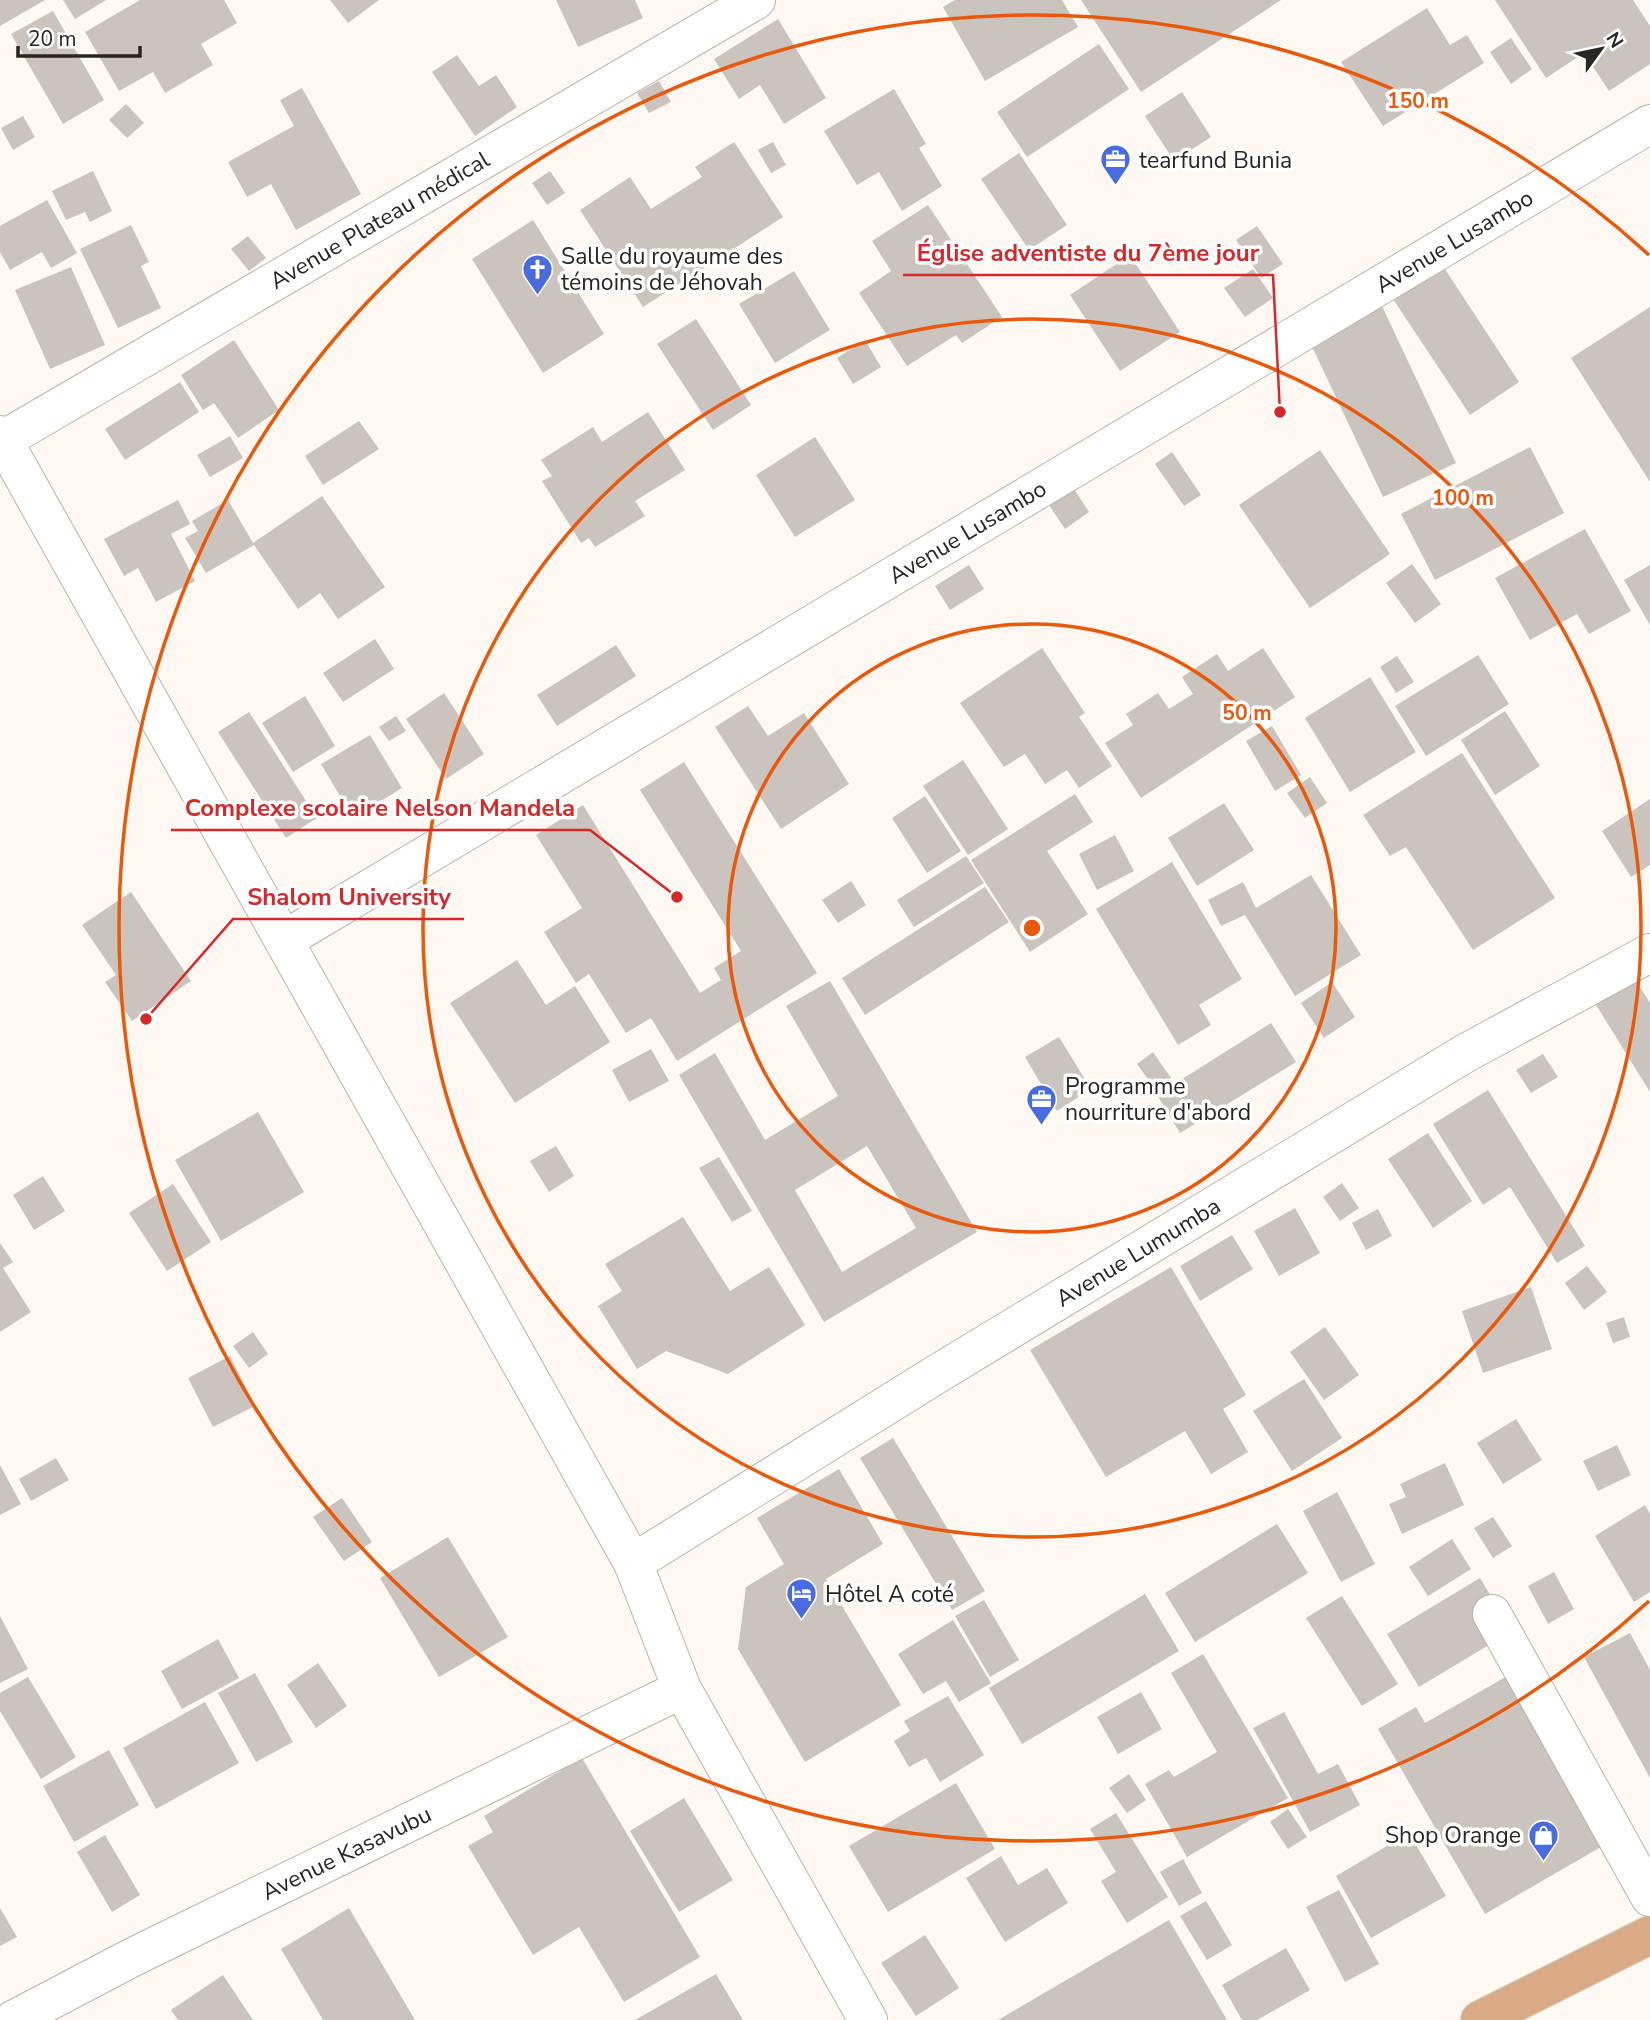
<svg xmlns="http://www.w3.org/2000/svg" width="1650" height="2020" font-family="'Nunito Sans',sans-serif">
<rect width="100%" height="100%" fill="#fef7f2"/>
<path fill="#cbc3bd" fill-rule="evenodd" d="M0,0h45l-45,26z
M63,0h43l-31,19z
M140,0h84l13,23 -36,21 12,21 -48,28 -12,-21 -34,19 -34,-59z
M330,0h49l-31,23z
M556,0h79l8,18 -65,29z
M955,0h107l16,27 -93,54 -42,-74z
M1081,0h200l-140,92z
M1495,0h138l17,26v38l-41,27 -25,-38 -38,25z
M1427,8l23,37 17,-10 17,28 -101,63 -42,-64z
M53,11l51,89 -41,24 -52,-90z
M778,19l48,79 -42,26 -24,-39 -21,14 -25,-40z
M1511,38l21,31 -21,15 -21,-32z
M1099,44l30,45 -102,68 -30,-45z
M457,55l22,31 17,-11 21,32 -42,29 -43,-64z
M659,81l12,21 -22,11 -12,-20z
M302,88l59,106 -65,36 -25,-46 -24,13 -19,-35 66,-36 -14,-26z
M894,89l32,55 -7,4 23,38 -40,25 -23,-39 -22,13 -33,-54z
M1182,92l29,45 -37,24 -29,-45z
M126,104l18,19 -17,15 -18,-18z
M23,116l12,21 -22,13 -12,-22z
M734,142l49,75 -140,90 -63,-97 50,-33 21,32 51,-32 -7,-10z
M773,142l13,23 -15,8 -13,-23z
M1019,153l48,72 -38,25 -48,-71z
M93,171l19,40 -22,11 -5,-10 -19,8 -14,-29z
M550,171l15,22 -18,12 -15,-22z
M47,200l30,53 -26,15 -9,-16 -32,18 -10,-18v-26z
M928,205l74,112 -40,26 -6,-8 -49,31 -48,-73 32,-22 -19,-30z
M533,220l71,114 -61,39 -71,-114z
M131,225l18,37 -8,4 20,42 -43,20 -38,-79z
M1257,226l26,38 -22,14 -25,-38z
M248,236l18,22 -17,13 -18,-22z
M1130,255l50,77 -60,39 -50,-76z
M1441,263l78,119 -49,33 -79,-119z
M71,267l34,78 -55,24 -35,-79z
M1253,269l20,29 -28,19 -21,-29z
M794,271l36,59 -55,33 -36,-59z
M1381,304l75,159 -73,34 -75,-159z
M1650,307v175l-79,-124z
M696,319l55,86 -38,25 -56,-86z
M234,340l45,70 -41,28 -24,-35 -11,7 -22,-35z
M865,340l16,27 -28,17 -16,-26z
M180,382l19,30 -74,48 -20,-31z
M648,412l37,58 -50,31 10,15 -50,31 -6,-9 -8,5 -39,-62 10,-5 -11,-16 52,-33 9,15z
M359,421l20,28 -56,36 -18,-29z
M230,436l13,22 -33,19 -13,-22z
M815,437l40,63 -60,37 -39,-62z
M1530,447l34,66 -129,67 -34,-66z
M1320,450l70,104 -80,54 -71,-103z
M1172,452l29,43 -17,11 -29,-42z
M1072,486l17,26 -24,17 -18,-27z
M322,496l63,91 -47,32 -18,-26 -22,16 -44,-64 -48,28 -21,-35 13,-7 -6,-10 36,-21 25,43z
M178,500l12,24 -19,10 24,47 -39,21 -18,-34 -14,8 -20,-37z
M1585,529l46,82 -42,23 -12,-20 -47,26 -35,-62z
M1412,564l29,40 -26,19 -29,-40z
M969,565l15,24 -34,21 -15,-24z
M1650,565v60l-26,-45z
M375,639l19,30 -51,33 -20,-29z
M616,645l20,31 -79,50 -20,-31z
M1042,648l43,65 -6,4 33,49 -33,22 -12,-18 -22,14 -20,-30 -21,13 -44,-64z
M1263,648l32,49 -154,101 -36,-55 28,-18 -7,-11 32,-21 11,16 24,-15 -11,-17 35,-23 11,17z
M1478,655l31,49 -83,52 -31,-50z
M1397,656l17,26 -18,11 -16,-26z
M1370,677l46,75 -66,40 -45,-74z
M444,693l40,61 -38,25 -40,-60z
M305,696l30,50 -42,26 -31,-49z
M748,706l20,30 36,-23 45,71 -68,45 -66,-102z
M1505,711l35,55 -45,29 -34,-55z
M249,712l68,106 -31,20 -68,-106z
M396,716l10,15 -17,10 -10,-14z
M1272,726l29,49 -26,16 -29,-50z
M370,735l32,53 -49,30 -32,-54z
M1462,753l93,145 -82,52 -67,-103 -16,9 -27,-41z
M963,760l45,69 -40,26 -45,-69z
M684,762l133,211 -140,88 -26,-43 -25,15 -37,-59 -13,9 -32,-51 38,-24 -46,-73 47,-30 117,188 21,-13 -7,-12 27,-17 -101,-161z
M1310,777l17,26 -22,15 -18,-25z
M1075,794l18,28 -46,29 41,63 -58,38 -59,-92z
M925,796l36,55 -34,22 -35,-55z
M1650,799v66l-19,12 -29,-46z
M1224,803l30,47 -57,36 -29,-48z
M1115,835l19,36 -37,19 -18,-36z
M966,856l18,27 -70,44 -17,-27z
M1172,862l70,117 -43,26 12,20 -33,20 -82,-136z
M1311,875l50,80 -66,41 -50,-81 -24,11 -13,-26 35,-18 13,26z
M851,881l15,24 -28,18 -16,-23z
M985,887l24,35 -144,93 -23,-37z
M131,892l60,89 -59,40 -27,-39 11,-7 -34,-50z
M517,960l29,45 29,-19 35,56 -95,61 -65,-100z
M1633,976l17,27v89l-57,-92z
M830,981l147,251 -153,90 -145,-247 36,-22 50,87 73,-44 -52,-90zM867,1146l49,82 -74,44 -47,-82z
M1332,982l23,35 -31,21 -23,-35z
M1271,1023l25,39 -116,71 -23,-38z
M1059,1037l32,52 -34,22 -32,-54z
M651,1049l18,32 -40,21 -17,-32z
M1153,1052l18,26 -16,11 -18,-25z
M1543,1054l15,23 -27,16 -15,-23z
M1488,1090l97,156 -28,17 -47,-76 -27,18 -50,-81z
M258,1112l46,80 -83,49 -46,-81z
M1428,1133l44,68 -39,27 -45,-69z
M556,1146l18,30 -25,16 -19,-31z
M719,1157l33,54 -20,11 -33,-54z
M43,1176l22,35 -31,19 -21,-35z
M1342,1183l17,25 -19,13 -17,-24z
M173,1184l38,58 -44,29 -38,-58z
M1295,1208l25,45 -41,23 -25,-45z
M1378,1209l14,27 -26,14 -14,-27z
M683,1217l47,74 39,-24 36,58 -77,49 -62,-23 -29,18 -39,-63 24,-15 -17,-27z
M1232,1235l21,34 -53,32 -20,-35z
M0,1243l13,19 -10,6 28,44 -31,20z
M1587,1266l20,26 -23,18 -19,-27z
M1171,1267l75,128 -23,14 25,43 -37,22 -26,-43 -79,46 -76,-127z
M1531,1287l21,62 -69,24 -21,-62z
M1624,1317l6,20 -17,6 -7,-20z
M1325,1327l34,48 -35,25 -34,-48z
M253,1332l15,22 -19,14 -16,-22z
M230,1356l25,50 -42,21 -25,-49z
M1304,1379l38,59 -50,33 -39,-60z
M1516,1419l26,41 -39,24 -26,-41z
M893,1438l92,153 -33,19 -92,-152z
M1617,1445l14,30 -33,16 -15,-30z
M56,1458l13,22 -38,21 -12,-22z
M1445,1463l19,42 -62,29 -13,-30 17,-7 -6,-13z
M0,1465l21,39 -21,11z
M839,1469l44,75 -57,35 75,126 -96,57 -67,-113 8,-62 38,-23 -27,-46z
M1337,1492l38,72 -34,18 -38,-71z
M342,1498l30,44 -28,19 -31,-44z
M1645,1505l5,9v78l-16,10 -39,-66z
M1493,1517l19,29 -19,12 -19,-30z
M1277,1524l31,49 -113,69 -30,-49z
M448,1537l60,100 -69,40 -59,-99z
M1452,1539l19,30 -43,27 -19,-29z
M1554,1572l20,37 -26,15 -20,-38z
M1480,1578l32,53 -93,56 -32,-53z
M1145,1594l34,57 -157,93 -33,-56z
M1342,1596l56,88 -36,22 -56,-88z
M984,1600l35,60 -29,17 -35,-61z
M0,1616l28,53 -28,14z
M953,1620l38,63 -32,19 -13,-21 -23,13 -25,-40z
M1630,1633l20,37v108l-66,-121z
M218,1639l21,39 -57,31 -21,-38z
M1203,1654l85,144 -101,59 -42,-73 24,-14 5,7 43,-25 -46,-79z
M318,1663l29,43 -31,22 -29,-43z
M1516,1671l97,169 -128,74 -107,-185 38,-22 9,16z
M255,1673l38,69 -37,20 -38,-69z
M28,1677l48,80 -35,22 -41,-68v-18z
M1141,1692l21,37 -44,25 -21,-37z
M948,1696l36,59 -44,27 -14,-24 -17,9 -15,-26 16,-10 -6,-10z
M205,1702l34,61 -83,46 -33,-61z
M1284,1712l34,62 20,-10 22,41 -50,27 -57,-104z
M109,1750l30,55 -65,37 -31,-56z
M582,1758l118,199 -76,45 -45,-75 -46,28 -65,-109 25,-14 -9,-16z
M1129,1774l17,26 -19,13 -18,-25z
M956,1783l39,66 -107,63 -39,-66z
M684,1798l49,82 -54,32 -49,-81z
M1288,1809l19,28 -19,12 -18,-27z
M1116,1813l52,84 -41,26 -26,-42 15,-9 -26,-43z
M1409,1833l37,63 -75,42 -35,-62z
M105,1835l35,60 -28,17 -35,-60z
M1001,1856l17,29 29,-17 21,35 -63,39 -39,-64z
M1183,1859l19,34 -23,13 -19,-34z
M1339,1890l40,74 -34,18 -39,-75z
M1206,1901l26,44 -25,15 -27,-44z
M0,1908l17,29 -17,9z
M349,1908l66,112h-92l-42,-71z
M1169,1920l58,100h-229z
M925,1935l34,53 -43,28 -35,-53z
M1286,1948l24,42 -53,30h-15l-20,-35z
M716,1974l27,46h-108z
M223,1975l30,45h-75l-7,-10z"/>
<g fill="none" stroke-linecap="round" stroke-linejoin="round">
<defs>
<g id="minor">
<path d="M0,435l633,1128 49,126 186,331"/>
<path id="s1" d="M3,440l753,-440"/>
<path id="s2" d="M284,940l1366,-816"/>
<path id="s3" d="M633,1563l304,-189 527,-320 186,-101"/>
<path d="M1492,1614l158,283"/>
<path id="s4" d="M13,2020l120,-63 549,-268"/>
</g>
<path id="major" d="M1480,2020l170,-85"/>
</defs>
<use href="#minor" stroke="#bab2ac" stroke-width="40"/>
<use href="#major" stroke="#d4d3d3" stroke-width="40"/>
<use href="#minor" stroke="#fff" stroke-width="38"/>
<use href="#major" stroke="#d9aa83" stroke-width="38"/>
</g>
<g fill="none" stroke="#e8590c" stroke-width="3.5">
<circle cx="1032" cy="928" r="304"/>
<circle cx="1032" cy="928" r="609"/>
<path d="M1649 1601A913 913 0 1 1 1649 255"/>
</g>
<defs>
<symbol id="office-pin" viewBox="-11 -11 22 30"><path d="M0 17L-7.5 6A9.5 9.5 0 1 1 7.5 6Z" fill="#486cdf" stroke="#fff"/><path d="M-6-3h4V-5.5h4V-3h4V5H-6ZM-1-4.5V-3h2v-1.5ZM-6 0V1H6V0Z" fill="#fff"/></symbol>
<symbol id="church-pin" viewBox="-11 -11 22 30"><path d="M0 17L-7.5 6A9.5 9.5 0 1 1 7.5 6Z" fill="#486cdf" stroke="#fff"/><path d="M-1.2-6h2.4v3.5h3.3v2.4h-3.3V6h-2.4V-.1h-3.3v-2.4h3.3Z" fill="#fff"/></symbol>
<symbol id="hotel-pin" viewBox="-11 -11 22 30"><path d="M0 17L-7.5 6A9.5 9.5 0 1 1 7.5 6Z" fill="#486cdf" stroke="#fff"/><path d="M-6-4.5h1.5V1H6V5H4.5V3h-9V5H-6ZM-4 0a1.8 1.8 0 1 1 3.6 0ZM.5 0V-2.5h3Q6-2.5 6 0Z" fill="#fff"/></symbol>
<symbol id="shop-pin" viewBox="-11 -11 22 30"><path d="M0 17L-7.5 6A9.5 9.5 0 1 1 7.5 6Z" fill="#486cdf" stroke="#fff"/><path d="M-5-2.5h2.3a2.7 3.5 0 0 1 5.4 0H5L5.5 6h-11ZM-1.5-2.5h3a1.5 2.3 0 0 0-3 0Z" fill="#fff"/></symbol>
</defs>
<g fill-rule="evenodd">
<use href="#office-pin" x="1098" y="142" width="35" height="47"/>
<use href="#church-pin" x="520" y="252" width="35" height="47"/>
<use href="#office-pin" x="1024" y="1082" width="35" height="47"/>
<use href="#hotel-pin" x="784" y="1576" width="35" height="47"/>
<use href="#shop-pin" x="1526" y="1818" width="35" height="47"/>
</g>
<g text-anchor="middle" dominant-baseline="central" stroke-width="7" stroke-linejoin="round" paint-order="stroke">
<g font-size="23" fill="#282523" stroke="#fff" text-anchor="start">
<text x="1139" y="160">tearfund Bunia</text>
<text x="561" y="256">Salle du royaume des<tspan x="561" dy="26">témoins de Jéhovah</tspan></text>
<text x="1065" y="1086">Programme<tspan x="1065" dy="26">nourriture d'abord</tspan></text>
<text x="825" y="1594">Hôtel A coté</text>
<text x="1521" y="1835" text-anchor="end">Shop Orange</text>
</g>
<g font-size="23" fill="#282523" stroke="#fff">
<text stroke="none"><textPath href="#s1" startOffset="436">Avenue Plateau médical</textPath></text>
<text stroke="none"><textPath href="#s2" startOffset="1363">Avenue Lusambo</textPath></text>
<text stroke="none"><textPath href="#s2" startOffset="796">Avenue Lusambo</textPath></text>
<text stroke="none"><textPath href="#s3" startOffset="593">Avenue Lumumba</textPath></text>
<text stroke="none"><textPath href="#s4" startOffset="373">Avenue Kasavubu</textPath></text>
</g>
</g>
<circle cx="1032" cy="928" r="10" fill="#e8590c" stroke="#fff" stroke-width="3.5"/>
<g font-size="21" text-anchor="middle" font-weight="bold" fill="#e8590c" stroke="#fff" stroke-width="7" stroke-linejoin="round" paint-order="stroke">
<text x="1418" y="108">150 m</text>
<text x="1463" y="505">100 m</text>
<text x="1247" y="720">50 m</text>
</g>
<path fill="none" stroke="#d62828" stroke-width="2.5" d="M1280 412L1273 275H903M677 897L590 830H171M146 1019L233 919H464"/>
<g fill="#d62828" stroke="#fff" stroke-width="2.5">
<circle cx="1280" cy="412" r="7"/>
<circle cx="677" cy="897" r="7"/>
<circle cx="146" cy="1019" r="7"/>
</g>
<g font-size="24" text-anchor="middle" font-weight="bold" fill="#d62828" stroke="#fff" stroke-width="7" stroke-linejoin="round" paint-order="stroke">
<text x="1088" y="261">Église adventiste du 7ème jour</text>
<text x="380" y="816">Complexe scolaire Nelson Mandela</text>
<text x="349" y="905">Shalom University</text>
</g>
<g transform="translate(1601 49) rotate(57)" stroke="#ffffff" stroke-width="5" paint-order="stroke">
<path d="M0-5L12 26L0 18L-12 26Z" fill="#282523"/>
<text y="-10" font-size="19" font-weight="bold" text-anchor="middle" fill="#282523">N</text>
</g>
<path d="M18 46v10h122v-10" fill="none" stroke="#282523" stroke-width="3.5"/>
<text x="28" y="46" font-size="21" fill="#282523" stroke="#ffffff" stroke-width="5" paint-order="stroke">20 m</text>
</svg>
